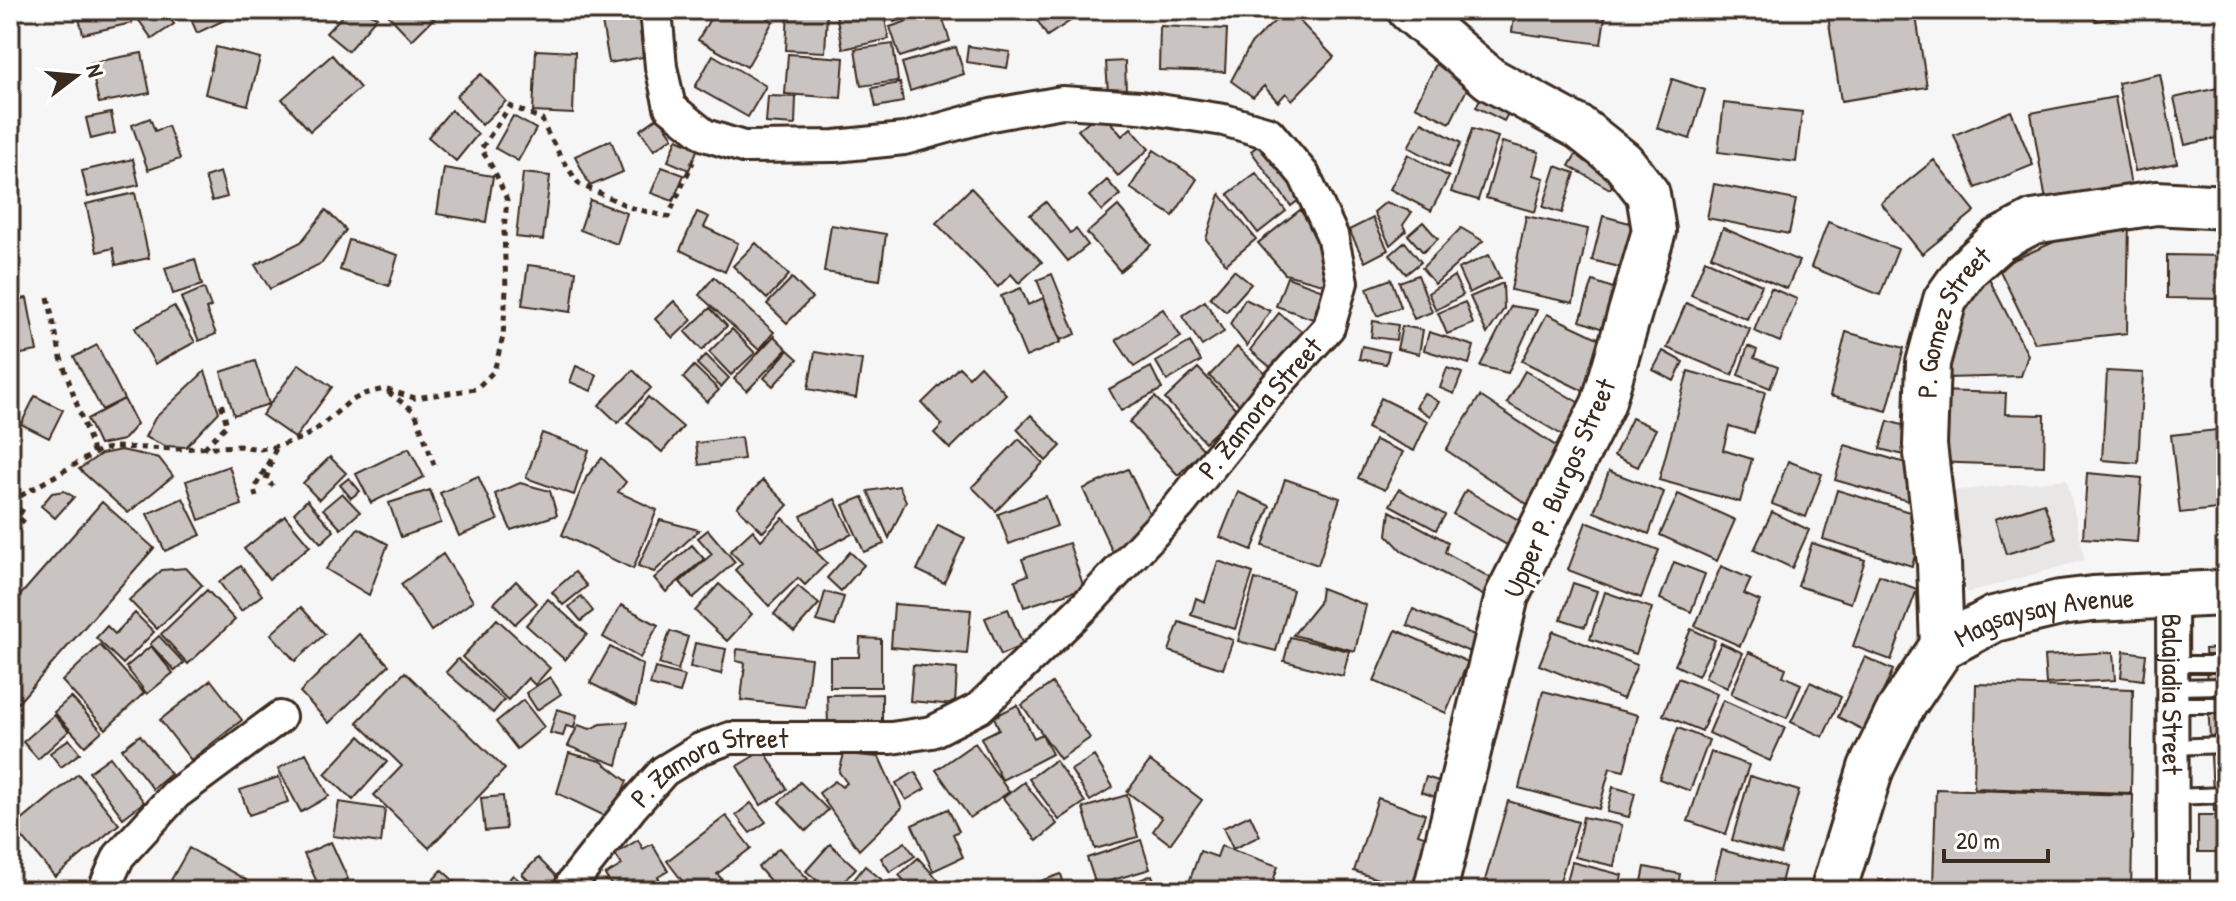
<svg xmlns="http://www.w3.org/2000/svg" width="2236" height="901" font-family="'Patrick Hand',sans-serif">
<rect width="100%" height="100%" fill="#f7f6f6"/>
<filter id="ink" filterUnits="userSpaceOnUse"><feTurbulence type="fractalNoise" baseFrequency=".0125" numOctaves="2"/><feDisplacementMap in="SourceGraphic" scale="16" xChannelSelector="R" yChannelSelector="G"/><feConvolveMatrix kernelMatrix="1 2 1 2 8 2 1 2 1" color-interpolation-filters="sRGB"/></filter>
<g filter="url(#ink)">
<path fill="#e9e7e6" d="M2067,479l18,81 -119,33 -14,-102z"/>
<path fill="#c9c3c1" stroke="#3b2a1e" stroke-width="2" d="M77,10h52l3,13 -49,11z
M145,10h19l10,14 -22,15 -16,-23z
M187,10h41l3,7 -34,16z
M348,10h13l16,7 -29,34 -22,-18z
M391,10h51l-30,30 -25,-26z
M523,10h78v6h-73z
M601,10h37v3l-37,3z
M715,10h39l19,11 -26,46 -49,-27z
M858,10h25l6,29 -46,10 -7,-35z
M890,10h42l-38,12z
M940,10l10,31 -50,16 -10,-30z
M1031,10h56l-40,26z
M1286,10h3l45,47 -42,43 -6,-7 -8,9 -14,-16 -11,11 -22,-16 19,-36z
M1515,10h91l-5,34 -89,-12z
M1827,10h88l12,77 -86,14z
M2094,10h55v2l-53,9z
M788,11l39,2 -2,39 -39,-2z
M638,13l5,44 -34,6 -8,-47z
M1160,26l67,3 -2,43 -66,-2z
M893,44l5,37 -37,5 -6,-37z
M968,46l42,6 -3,16 -41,-6z
M216,47l44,11 -12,47 -43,-11z
M956,47l8,27 -54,17 -8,-28z
M536,50l39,2 -2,62 -40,-2z
M142,53l8,40 -51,10 -9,-40z
M788,54l56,4 -3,40 -56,-4z
M332,55l28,33 -50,43 -28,-32z
M713,55l53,31 -18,31 -53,-30z
M10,58l9,18 -9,4z
M1125,61l1,31 -18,1 -2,-31z
M1436,64l35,17 -21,42 -35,-17z
M481,74l25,27 -24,24 -26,-29z
M2160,74l17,89 -42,8 -17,-88z
M1672,79l33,11 -15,49 -33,-11z
M900,83l3,19 -27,5 -4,-19z
M2226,86v50l-41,9 -11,-47z
M1484,91l28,15 -8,15 -28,-14z
M768,96l28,1 -1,28 -29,-2z
M2115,97l16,89 -85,15 -15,-88z
M1724,103l78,9 -6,50 -78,-10z
M451,110l27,24 -22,27 -28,-24z
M1101,111l21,25 9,-8 18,21 -31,27 -40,-46z
M2011,111l22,54 -57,23 -22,-53z
M111,113l4,20 -24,6 -5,-21z
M513,116l23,13 -18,32 -23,-13z
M659,117l14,20 -19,13 -14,-20z
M150,118l5,13 13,-5 12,33 -32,11 -16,-45z
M1422,122l39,21 -13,25 -40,-21z
M1472,129l26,8 -20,63 -27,-8z
M677,139l21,9 -9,22 -21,-9z
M1267,139l41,54 -17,13 -40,-55z
M611,140l12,32 -33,14 -15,-30z
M1502,142l37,10 -6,23 11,3 -9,34 -49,-14z
M1579,149l40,24 -9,16 -41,-23z
M1154,150l43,29 -24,37 -43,-28z
M1408,154l41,23 -18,34 -41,-22z
M133,159l6,26 -51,12 -6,-26z
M1934,160l41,51 -53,43 -41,-51z
M1556,166l19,7 -13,40 -19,-6z
M662,167l22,8 -11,26 -22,-8z
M444,168l49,8 -7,46 -49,-8z
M220,172l7,25 -15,4 -7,-24z
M523,173l27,3 -7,64 -27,-3z
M1256,173l30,38 -28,22 -30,-39z
M1107,180l13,15 -18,16 -13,-15z
M1714,184l82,16 -7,34 -82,-16z
M971,188l71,74 -23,21 -8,-9 -13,13 -62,-64z
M135,193l14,65 -33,7 -3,-17 -16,4 -11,-48z
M1220,194l36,45 -30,25 -20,-25z
M590,200l37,13 -10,31 -37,-14z
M1046,202l24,31 6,-4 12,16 -20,16 -38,-46z
M1386,202l26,10 -9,13 3,6 -16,14 -16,-33z
M1118,206l33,39 -31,26 -33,-38z
M326,210l20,20 -24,33 -52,26 -15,-24 46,-23z
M1300,210l33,48 -2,17 -8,9 -38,-10 -27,-31z
M697,212l12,5 -5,10 34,16 -13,29 -45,-22z
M1526,216l62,13 -15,74 -62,-13z
M1603,216l46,12 -11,44 -46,-12z
M1373,218l15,32 -23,12 -16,-32z
M2129,219l-2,114 -92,10 -35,-72 11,-10 59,-26z
M1423,222l15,17 -15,13 -15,-17z
M1828,222l70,27 -18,46 -69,-28z
M831,225l55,9 -6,46 -56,-8z
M1461,228l22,13 -48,43 -13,-16z
M1723,228l76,33 -12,28 -76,-33z
M349,240l49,15 -9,31 -49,-16z
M1405,242l16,20 -15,12 -16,-19z
M756,243l33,32 -22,24 -34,-33z
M1489,255l11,23 -31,15 -11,-24z
M2167,255l59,1v43l-59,-1z
M195,259l7,26 -29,9 -8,-26z
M1705,260l57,25 -15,34 -56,-24z
M528,265l48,6 -5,41 -49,-7z
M1234,270l17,14 -25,28 -16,-14z
M1052,274l24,60 -15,6 -24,-60z
M1418,275l14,37 -18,7 -15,-37z
M1454,276l9,19 -27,15 -8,-17z
M714,277l60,55 -15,18 -60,-55z
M1287,277l36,13 -10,29 -37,-13z
M792,278l20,20 -25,25 -20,-19z
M1391,279l10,28 -24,9 -10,-28z
M1989,279l39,76 -7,21 -75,2 15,-87z
M1593,281l40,14 -13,40 -40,-14z
M1503,283l1,26 -17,25 -17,-37z
M204,288l7,19 -5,2 10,25 -17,7 -18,-43z
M1021,288l7,17 15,-7 18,44 -35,15 -25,-61z
M1771,288l26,11 -17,43 -26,-11z
M27,298l10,53 -21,4 -6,-32v-22z
M1245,299l25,12 -23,35 -17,-22z
M674,301l18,19 -19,18 -18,-19z
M1205,301l19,31 -22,14 -20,-30z
M1465,302l8,22 -26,10 -9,-21z
M1686,303l64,26 -18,46 -65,-27z
M174,306l21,36 -40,22 -20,-36z
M1511,306l26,4 -29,63 -28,-7z
M710,308l17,18 -25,24 -17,-18z
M1163,309l18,28 -47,30 -18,-27z
M1279,313l25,20 -29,38 -25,-21z
M1547,314l70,33 -15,53 -80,-39z
M1373,321l25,4 -2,15 -25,-3z
M1402,326l21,4 -4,24 -22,-5z
M732,329l23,24 -24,22 -22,-23z
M1429,332l45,14 -5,18 -45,-14z
M1846,332l58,16 -17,63 -57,-15z
M774,336l13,13 -40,42 -13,-12z
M1190,342l11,19 -34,20 -11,-19z
M97,345l27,54 -22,11 -28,-53z
M1362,346l27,6 -3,12 -27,-5z
M1748,346l9,4 -3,8 24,9 -8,21 -32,-13z
M1237,347l32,30 -28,29 -32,-30z
M788,350l10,9 -25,27 -9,-8z
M1663,351l20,11 -9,19 -21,-11z
M815,352l47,8 -6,38 -48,-9z
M706,355l23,23 -8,9 -24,-23z
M255,361l14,43 -35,11 -13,-43z
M299,364l33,23 -37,51 -33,-23z
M576,366l21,9 -6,16 -21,-9z
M694,366l25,24 -12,12 -24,-24z
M980,366l26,28 -56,55 -16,-16 8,-8 -20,-22 37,-36 10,10z
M1151,367l11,22 -41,22 -12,-22z
M1198,368l40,43 -33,31 -40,-43z
M1447,368l15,5 -8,21 -14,-6z
M633,370l18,18 -33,35 -19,-18z
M205,371l14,41 -33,35 -21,-1 -20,-9 10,-19z
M1525,371l63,37 -19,31 -62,-36z
M1688,371l77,21 -11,41 -25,-7 -6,24 29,9 -12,43 -81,-22z
M2107,371l36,2 -5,90 -36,-3z
M1934,391l72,2 -1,21 40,1 -1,51 -112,-4z
M1424,393l15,9 -9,14 -14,-9z
M35,396l28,14 -14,28 -28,-14z
M1480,396l88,58 -35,54 -87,-58z
M648,397l35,30 -21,25 -35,-29z
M1155,397l49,53 -26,25 -49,-53z
M1381,398l47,23 -14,30 -47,-23z
M124,399l13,25 -14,16 -24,5 -12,-26z
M1031,415l30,31 -15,15 -29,-32z
M1632,418l24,11 -18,38 -24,-11z
M1888,421l31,9 -7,27 -32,-8z
M2226,429v79l-46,5 -9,-78z
M542,433l47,17 -15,45 -48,-17z
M741,437l3,22 -45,6 -3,-22z
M1019,439l24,24 -47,48 -24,-24z
M1375,440l28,12 -18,38 -27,-12z
M1845,445l74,22 -10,34 -74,-21z
M409,448l15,29 -53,26 -15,-29z
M121,450l38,8 14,18 -45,37 -49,-44 22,-15z
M330,457l16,16 -27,27 -16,-17z
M602,458l24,24 -8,10 39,18 -24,59 -71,-34 25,-59z
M1788,461l34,13 -16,43 -34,-13z
M229,466l13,39 -43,15 -13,-39z
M1128,469l25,52 -17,8 6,12 -28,14 -31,-66z
M1609,471l55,21 -15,42 -55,-22z
M2087,473l55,5 -5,64 -54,-4z
M478,476l20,44 -39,16 -19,-43z
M349,478l11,13 -9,7 -11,-13z
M1285,479l55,19 -22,67 -55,-19z
M763,480l25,25 -25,27 -26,-25z
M520,483l30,8 7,24 -46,15 -16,-36z
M899,486l7,15 -17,37 -21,-47z
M1399,489l46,26 -9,15 -46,-25z
M430,490l11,33 -40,14 -12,-34z
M1466,490l56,32 -13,24 -56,-32z
M1837,490l89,27 -14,49 -89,-27z
M64,491l10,6 -19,21 -14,-12 11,-13z
M1238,492l32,14 -18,44 -32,-13z
M342,493l18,19 -19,17 -18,-20z
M1678,494l57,26 -18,41 -57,-26z
M1046,496l11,30 -48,18 -11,-30z
M863,497l21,47 -20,8 -21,-47z
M183,498l18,37 -36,16 -18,-37z
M835,499l17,35 -34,17 -17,-35z
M307,500l27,31 -13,12 -27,-30z
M102,502l52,46 -144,164v-105z
M2044,503l12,36 -50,15 -11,-35z
M1390,511l58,31 -3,10 58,33 -6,18 -95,-52 -15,-16z
M1772,512l37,18 -17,38 -38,-18z
M285,516l25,30 -41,33 -25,-30z
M783,518l44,45 -22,22 -7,-7 -29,28 -34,-36 7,-7 -12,-12 23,-21 8,10z
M660,520l39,10 -45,42 -16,-6z
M1586,522l73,28 -18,48 -73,-28z
M938,525l27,13 -21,45 -27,-13z
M358,528l30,16 -19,51 -43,-26z
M708,530l27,32 -42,36 -13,-16 32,-28 -14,-16z
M1069,543l15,45 -60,19 -9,-27 13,-5 -6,-16z
M1812,543l53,17 -14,43 -53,-17z
M692,545l12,14 -38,33 -12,-14z
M850,552l14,13 -23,26 -14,-13z
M443,554l30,47 -42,30 -30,-47z
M1218,561l35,12 -18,56 -44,-14 5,-17 9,4z
M1674,562l31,12 -14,38 -31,-13z
M241,566l21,29 -21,16 -22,-29z
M1721,566l30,13 -7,15 16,7 -20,45 -45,-20z
M186,568l16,17 -45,44 -28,-29 33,-30z
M575,572l12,14 -24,19 -11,-13z
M1879,575l38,14 -26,71 -38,-14z
M1255,579l38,11 -17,61 -38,-10z
M516,581l21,22 -22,21 -21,-21z
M1573,583l24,8 -12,36 -24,-8z
M719,584l33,30 -25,27 -32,-30z
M798,586l21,18 -25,28 -20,-18z
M1321,588l45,17 -11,46 -62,-16 26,-32z
M207,590l28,30 -47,44 -27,-30z
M825,592l19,5 -9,29 -18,-5z
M1605,592l47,16 -16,46 -46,-15z
M581,596l12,15 -12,10 -12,-14z
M548,599l39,35 -22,26 -39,-35z
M894,604l77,6 -4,44 -76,-7z
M621,605l37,20 -18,33 -37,-21z
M301,607l24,27 -30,27 -24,-27z
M1008,609l15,36 -22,10 -16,-37z
M1413,609l66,28 -7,16 -65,-28z
M135,613l19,19 -31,32 -27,-26 11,-12 8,8z
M497,619l53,49 -15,17 -7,-7 -20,22 -46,-43z
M1179,622l54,18 -10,29 -54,-18z
M1691,629l24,11 -17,36 -23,-11z
M1396,630l72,32 -22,51 -72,-32z
M670,631l18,6 -10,33 -19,-6z
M1553,631l84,34 -14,34 -84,-34z
M359,634l30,31 -60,58 -29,-31z
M159,636l25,27 -9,8 -25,-27z
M1290,637l59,14 -6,25 -59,-15z
M860,638l21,1v48h-51v-30h29z
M695,643l31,6 -5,25 -31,-7z
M1721,643l22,10 -16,35 -22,-11z
M100,645l44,48 -38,36 -44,-48z
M151,646l22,27 -26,21 -21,-27z
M610,647l33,18 -7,41 -46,-23z
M2226,648v162l-12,1 -9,-162z
M737,649l74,9 -6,49 -64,-7 4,-37 -9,-2z
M2124,651l22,3 -3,26 -22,-3z
M1749,652l37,16 -3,8 18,8 -14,34 -56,-24z
M2113,652l2,28 -69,4 -2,-28z
M1865,657l28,13 -28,61 -27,-14z
M458,659l46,41 -11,13 -47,-41z
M913,665l44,4 -2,36 -45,-4z
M655,668l30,8 -5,17 -30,-8z
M405,672l100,97 -76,79 -55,-53 28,-29 -45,-44z
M550,677l11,17 -24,16 -11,-17z
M1678,678l39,16 -15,37 -39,-16z
M211,680l31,40 -51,40 -31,-40z
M1810,682l31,15 -18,40 -32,-15z
M1052,683l38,55 -30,21 -38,-54z
M1976,684l157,5 -2,104 -157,-5z
M1543,691l95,24 -14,56 -14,-3 -11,41 -80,-21z
M882,694v30h-54l-1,-29z
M71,697l31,34 -17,15 -31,-34z
M523,700l21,27 -27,22 -21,-27z
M1723,700l62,28 -15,33 -61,-28z
M1017,705l17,33 8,-4 10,20 -50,26 -21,-42 18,-9 -5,-12z
M557,709l20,6 -3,13 -8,-2 -3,10 -13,-3z
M54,715l15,16 -31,28 -15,-17z
M628,722l-11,43 -49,-19 10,-21 12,4 11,-5z
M1678,728l31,12 -19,51 -31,-12z
M140,735l31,39 -18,15 -31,-40z
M360,736l27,26 -34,38 -28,-26z
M69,739l11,14 -19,14 -11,-14z
M975,743l34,49 -39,26 -34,-48z
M764,750l23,39 -26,16 -24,-39z
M1711,752l38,13 -23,69 -38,-13z
M306,753l23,43 -28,16 -23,-43z
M569,753l32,8 26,20 -16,38 -54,-26z
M844,754l35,3 23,51 -43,42 -40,-57 16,-12 7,6 5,-4 -8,-11z
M1094,756l19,31 -23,14 -19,-31z
M110,757l34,45 -21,16 -34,-46z
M1055,760l30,42 -26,18 -30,-41z
M1150,761l52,39 -32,44 -17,-13 9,-13 -35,-26z
M915,772l10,17 -19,11 -10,-17z
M78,774l41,50 -64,53 -41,-50z
M1750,776l49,15 -18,63 -49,-14z
M279,777l9,25 -39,13 -9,-25z
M1426,777l33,11 -10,28 -18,-6 5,-13 -15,-5z
M800,782l28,28 -22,21 -27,-29z
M1024,782l33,42 -20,17 -34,-43z
M1613,787l22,6 -6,24 -22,-5z
M1936,789l197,6 -2,96 -198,-4z
M1127,795l11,42 -43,12 -12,-41z
M503,796l3,33 -21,2 -4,-33z
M1378,798l47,16 -7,20 26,9 -16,48h-15l-59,-20z
M1508,801l70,21 -21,69h-60l-14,-4z
M339,802l46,7 -4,34 -48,-7z
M751,803l15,19 -16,11 -14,-18z
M948,809l11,22 -6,3 10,23 -30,14 -21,-46z
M1250,815l10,21 -27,13 -10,-21z
M2198,815h25v37h-25z
M726,816l25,32 -34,26 5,5 -17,12h-15l-23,-30z
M1583,817l39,8 -8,41 -39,-9z
M638,840l5,9 9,-5 16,27 -10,6 5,9 -9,5h-39l-10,-16 17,-10 -7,-11z
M1141,840l9,29 -54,16 -9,-27z
M331,842l17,37 -27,12 -17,-37z
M905,842l10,14 -25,16 -9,-14z
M830,844l26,24 -21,23h-6l-23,-20z
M1221,846l57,20 -8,25h-84l14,-40 17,6z
M189,848l57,32 -6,11h-49l-20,-11z
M779,848l29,31 -13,12h-16l-21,-24z
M1722,850l63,17 -6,24h-51l-16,-4z
M538,858l22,22 -11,11h-10l-17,-17z
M918,858l22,24 -9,9h-18l-14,-16z
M1572,862l50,13 -4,16h-44l-9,-2z
M865,866l22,18 -5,7h-37z
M1645,867l35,7 -3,17h-37z
M442,870l23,21h-42z
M1061,874l5,17h-47l-1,-2z
M513,875l18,16h-33z
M1152,875l6,16h-41l-1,-2z
M1879,879l29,6 -1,6h-30z
M1353,882l26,9h-28z"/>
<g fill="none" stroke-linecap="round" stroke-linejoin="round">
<defs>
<path id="lane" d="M2172,664h45
M2172,687l54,-1
M2172,705h49
M2172,747l51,-2
M2172,797l54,-2"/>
<g id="street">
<path id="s1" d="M2172,594l1,297"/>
<path d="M103,891l16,-35 57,-62 104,-77"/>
<path id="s2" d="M570,891l2,-8 60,-76 32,-36 36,-22 30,-11h161l41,-6 47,-24 111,-107 89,-95 89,-111 61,-68 13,-45 -10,-47 -28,-60 -35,-42 -45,-13 -84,-13 -78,-5 -71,13 -87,24 -69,7 -92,1 -38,-12 -35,-28 -9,-40 -5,-57"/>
</g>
<g id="secondary">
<path d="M1409,10l81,69 90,49 43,34 25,32 6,37 -51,173 -96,192 -72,295"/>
<path id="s3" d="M1942,647l-3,-84 -14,-118 3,-82 17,-63 22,-31 32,-29 34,-18 123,-19 70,4"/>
</g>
<g id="highway">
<path id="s4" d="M1833,891l38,-123 28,-57 43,-64 52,-28 66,-16 33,-4 133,-6"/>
</g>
</defs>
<use href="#lane" stroke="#3b2a1e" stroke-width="20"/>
<use href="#street" stroke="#3b2a1e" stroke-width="36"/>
<use href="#secondary" stroke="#3b2a1e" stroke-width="48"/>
<use href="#highway" stroke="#3b2a1e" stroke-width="50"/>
<path stroke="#3b2a1e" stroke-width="5" stroke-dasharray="6 6" stroke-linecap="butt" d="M48,297l13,61 33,96
M388,392l27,20 21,58
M204,448l23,-23 -7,-26
M272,462l-6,17 7,7
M256,497l-2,-8 23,-42
M10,502l90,-52 16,-3 59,2 64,-3 21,3 18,-3 24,-8 15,-9 32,-27 15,-8 20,-5 31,9 61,-9 18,-18 9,-34 3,-47 -2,-60 3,-30 -13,-30 -13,-21 29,-43 32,13 3,9 18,33 16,23 53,24 36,9 25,-55
M23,509l-5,8 8,7"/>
<use href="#lane" stroke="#fff" stroke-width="14"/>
<use href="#street" stroke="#fff" stroke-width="30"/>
<use href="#secondary" stroke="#fff" stroke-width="42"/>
<use href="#highway" stroke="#fff" stroke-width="44"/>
</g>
</g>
<g text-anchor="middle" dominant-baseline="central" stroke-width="6" stroke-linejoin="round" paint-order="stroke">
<g font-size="28" fill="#3b2a1e" stroke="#fff">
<text stroke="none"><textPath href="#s3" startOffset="332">P. Gomez Street</textPath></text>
<text stroke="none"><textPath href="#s2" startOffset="894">P. Zamora Street</textPath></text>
<text transform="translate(1559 488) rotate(-66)">Upper P. Burgos Street</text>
<text stroke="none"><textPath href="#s4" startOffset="378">Magsaysay Avenue</textPath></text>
<text stroke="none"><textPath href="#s1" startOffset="100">Balajadia Street</textPath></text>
<text stroke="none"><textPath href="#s2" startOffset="198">P. Zamora Street</textPath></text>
</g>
</g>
<rect width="2236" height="901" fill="none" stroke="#fff" stroke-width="40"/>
<rect x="20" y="20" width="2196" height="861" fill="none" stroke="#3b2a1e" stroke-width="3" filter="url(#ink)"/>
<g transform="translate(76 76) rotate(74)" stroke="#ffffff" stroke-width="6" paint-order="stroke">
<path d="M0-6L14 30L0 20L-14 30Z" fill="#3b2a1e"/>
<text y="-12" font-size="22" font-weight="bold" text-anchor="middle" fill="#3b2a1e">N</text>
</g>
<path d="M1944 849v12h104v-12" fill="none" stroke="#3b2a1e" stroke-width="4"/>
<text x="1956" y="849" font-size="24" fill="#3b2a1e" stroke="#ffffff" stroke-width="6" paint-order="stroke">20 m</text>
</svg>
